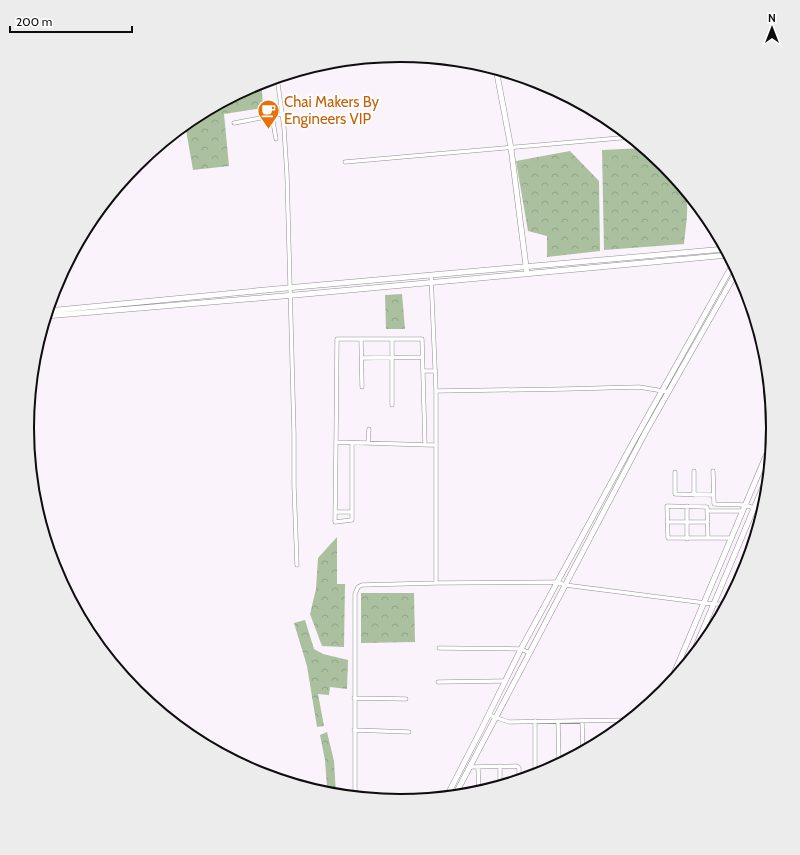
<svg xmlns="http://www.w3.org/2000/svg" width="800" height="855" font-family="Cabin,sans-serif">
<defs>
<pattern id="forest-crowns" width="20" height="18" patternUnits="userSpaceOnUse"><rect width="20" height="18" fill="#aac09f"/><path d="M2 6a3 3 0 1 1 6 0M12 15a3 3 0 1 1 6 0" fill="none" stroke="#91a488"/></pattern>
</defs>
<rect width="100%" height="100%" fill="#faf3fb"/>
<path fill="url(#forest-crowns)" d="M262,90l1,18 -39,6 5,52 -36,4 -8,-46 8,-7 47,-25z
M645,148c17,14 41,32 42,56 1,13 -2,27 -3,40l-80,6 -2,-100z
M570,151l29,30 1,70 -53,6v-21l-19,-5 -12,-70z
M402,294l3,35h-19l-1,-34z
M337,537v47h8l-1,63 -22,-1 -12,-32 6,-25 2,-31z
M361,593h53l1,49 -54,1z
M305,620l9,29 9,5 25,6 -1,29 -17,-2 -1,8 -11,-1 6,32 -7,1 -10,-61 -13,-43z
M327,732l7,29 2,33 -8,-1 -1,-6 -2,-27 -5,-25z"/>
<g fill="none" stroke-linecap="round" stroke-linejoin="round">
<defs>
<path id="street" d="M277,77l7,51 3,47 7,258v53l3,79
M272,116l4,23
M234,123l48,-9
M345,162l286,-25
M431,275l5,116v192
M361,339l1,48
M362,358l60,-1
M423,371h13
M436,391l130,-2 73,-2 30,5
M392,405v-66
M336,442l-1,80 17,-2v-77
M368,443l1,-14
M425,445l-3,-106h-85l-1,103 93,3h7
M713,471l1,33 31,1 9,3
M675,472v22l39,1
M694,495v-24
M667,506l40,1 1,31h-40z
M687,506v33
M707,511h36
M335,512h17
M667,522h41
M708,538h24
M439,648l82,1 9,4
M438,682l66,-1
M354,698l52,1
M489,715l20,7 120,-2
M535,721v47
M558,721l1,41
M582,721l1,30
M354,730l55,2
M500,766v19
M470,767l47,-1 2,2v11
M478,767l1,25
M355,796v-202l3,-7 4,-2 74,-2 121,-1 8,3 148,19h13"/>
<path id="secondary" d="M496,69l15,79 16,126
M47,311l250,-24 428,-38
M46,316l260,-22 423,-39
M691,658l77,-183
M670,683l101,-239
M455,795l190,-362 92,-162
M447,796l34,-66 40,-81 109,-201 103,-184"/>
</defs>
<use href="#street" stroke="#938c94" stroke-width="4.5"/>
<use href="#secondary" stroke="#938c94" stroke-width="6"/>
<use href="#street" stroke="#fff" stroke-width="3.5"/>
<use href="#secondary" stroke="#fff" stroke-width="5"/>
</g>
<defs>
<symbol id="cafe-pin" viewBox="-11 -11 22 30"><path d="M0 17L-7.5 6A9.5 9.5 0 1 1 7.5 6Z" fill="#e8710a" stroke="#fff"/><path d="M-5.5-4.5H6V0H3Q3 3.5 0 3.5H-2.5Q-5.5 3.5-5.5 0ZM3-3.2v2h1.7v-2ZM-6 4.5H4V6H-6Z" fill="#fff"/></symbol>
</defs>
<g fill-rule="evenodd">
<use href="#cafe-pin" x="256" y="98" width="25" height="34"/>
</g>
<g text-anchor="middle" dominant-baseline="central" stroke-width="4" stroke-linejoin="round" paint-order="stroke">
<g font-size="15" fill="#c56008" stroke="#fff" text-anchor="start">
<text x="284" y="102">Chai Makers By<tspan x="284" dy="17">Engineers VIP</tspan></text>
</g>
</g>
<path d="M0 0H800V855H0ZM34 428a366 366 0 1 1 732 0a366 366 0 1 1-732 0Z" fill="#ececec" fill-rule="evenodd"/>
<path fill="none" stroke="#0e0c0e" stroke-width="2" d="M34 428a366 366 0 1 1 732 0a366 366 0 1 1-732 0Z"/>
<g transform="translate(772 28)" stroke="#ffffff" stroke-width="3" paint-order="stroke">
<path d="M0-3L7 15L0 10L-7 15Z" fill="#0e0c0e"/>
<text y="-6" font-size="11" font-weight="bold" text-anchor="middle" fill="#0e0c0e">N</text>
</g>
<path d="M10 26v6h122v-6" fill="none" stroke="#0e0c0e" stroke-width="2"/>
<text x="16" y="26" font-size="12" fill="#0e0c0e" stroke="#ffffff" stroke-width="3" paint-order="stroke">200 m</text>
</svg>
